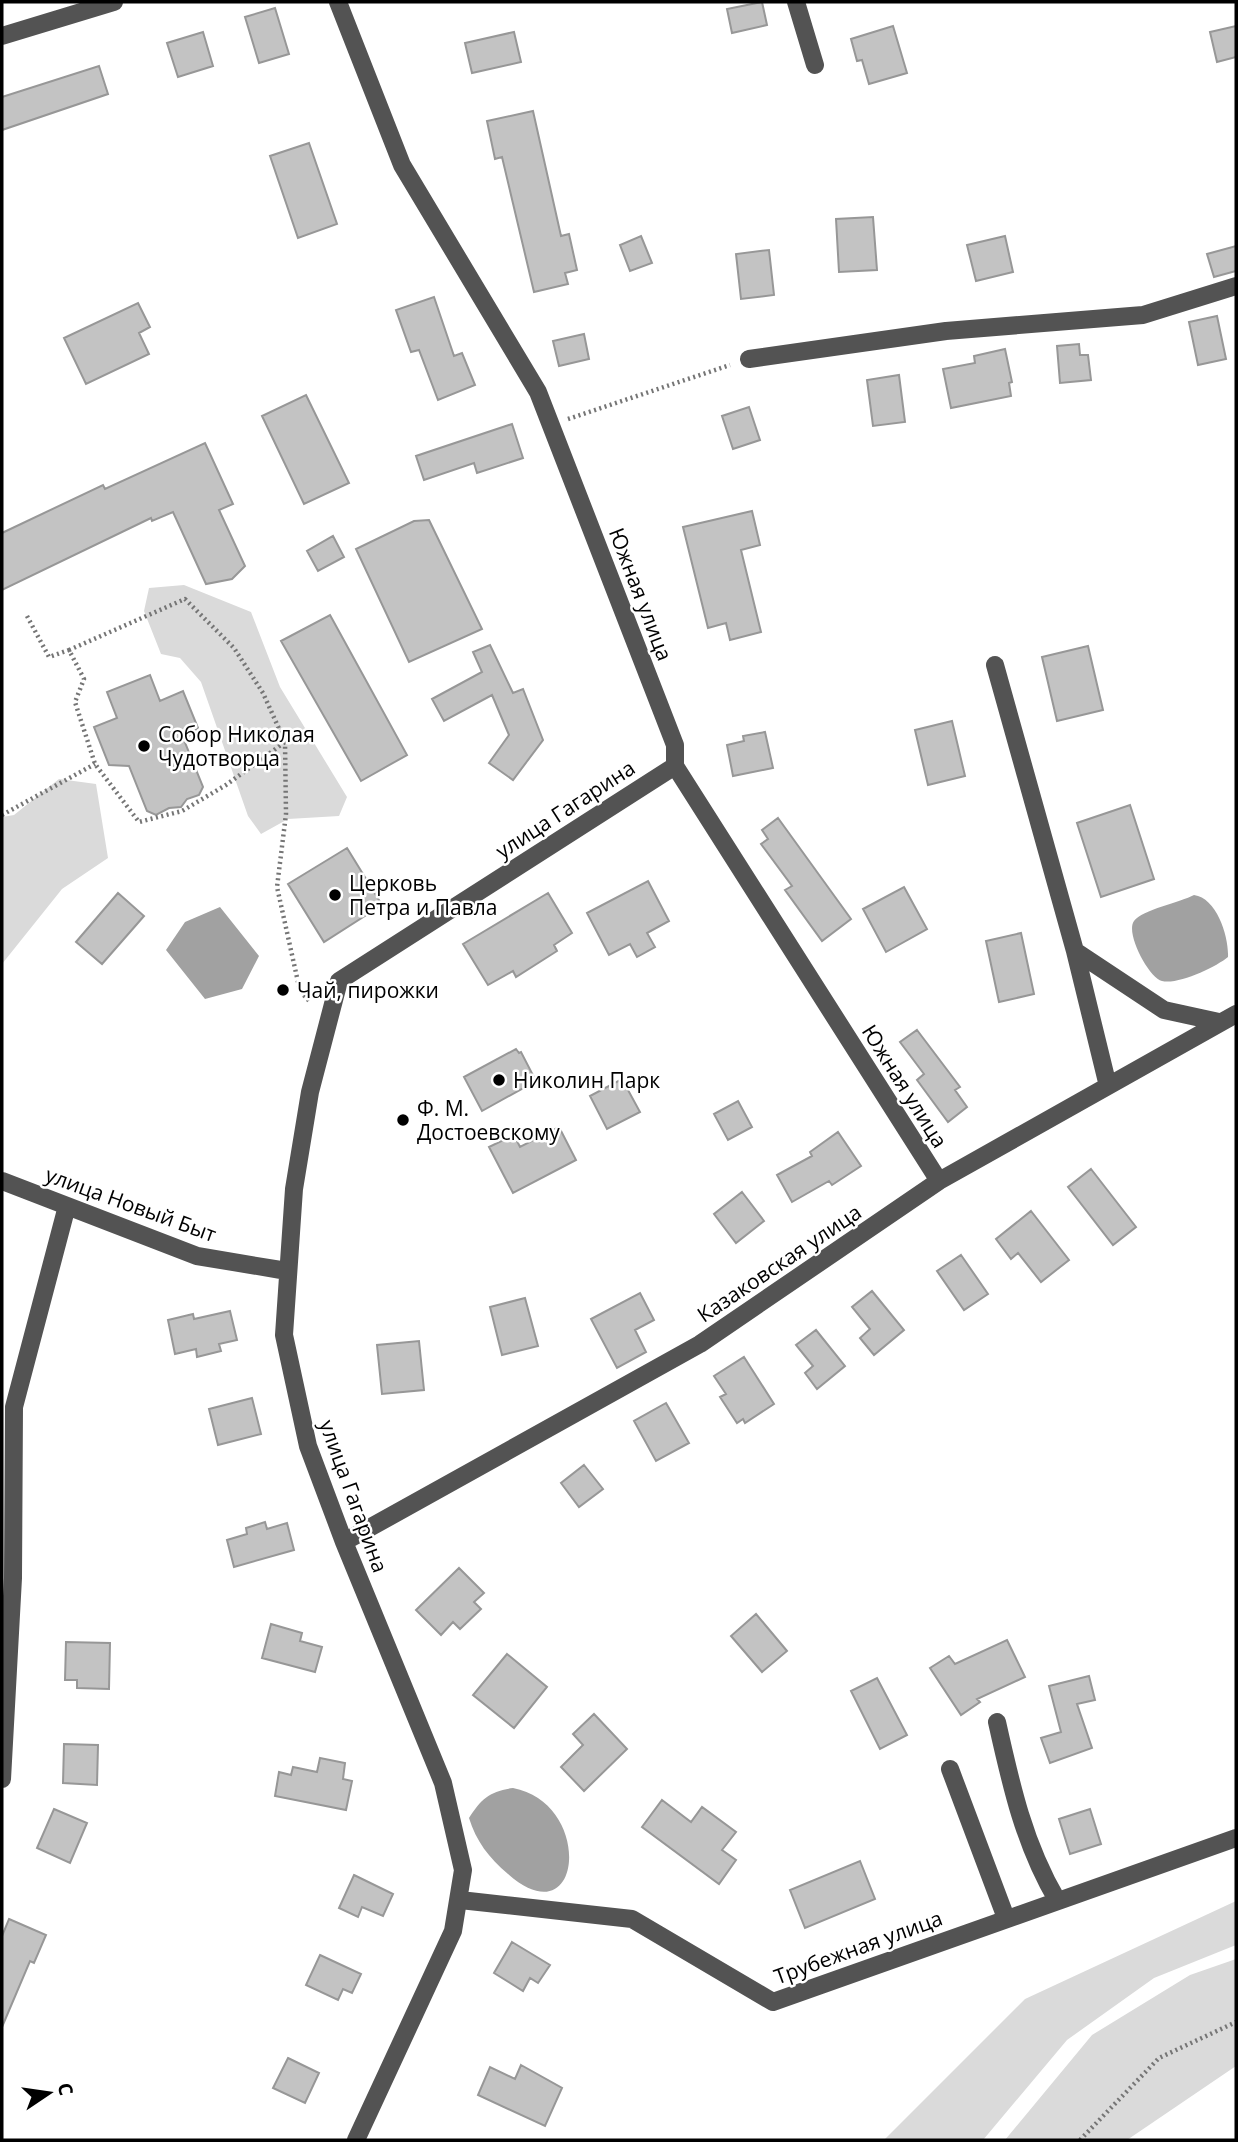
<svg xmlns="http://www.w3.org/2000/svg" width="1238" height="2142" font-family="'Open Sans',sans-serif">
<rect width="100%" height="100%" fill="#fff"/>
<path fill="#dadada" d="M184,585l67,27 29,75 67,110 -8,19 -51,3 -27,15 -13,-18 -47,-134 -21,-24 -19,-4 -17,-43 5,-23z
M59,779l37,5 12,74 -46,31 -60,75v-147l12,-2z
M1236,1901v44l-82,33 -87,62 -84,100h-99l141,-141z
M1236,1959v107l-109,74h-122l87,-105 98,-60z"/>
<path fill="#a1a1a1" d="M1194,895c23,3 35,42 34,62 -12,10 -50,28 -66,24 -13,-3 -37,-48 -28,-60 8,-11 47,-19 60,-26z
M220,907l39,49 -17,33 -37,10 -39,-49 19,-28z
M513,1788c81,15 70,152 -5,86 -19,-16 -32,-33 -39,-56 12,-19 21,-27 44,-30z"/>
<path fill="#c3c3c3" stroke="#979797" stroke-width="2" d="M762,2l5,23 -35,8 -5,-24z
M275,8l14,46 -30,9 -14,-46z
M893,26l14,47 -38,11 -7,-24 -5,1 -6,-22z
M1236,26v31l-19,5 -7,-30z
M203,32l10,34 -35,11 -11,-34z
M514,32l7,30 -49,11 -7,-30z
M99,66l9,28 -106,36v-33z
M533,111l28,125 8,-2 8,36 -12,3 3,11 -34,8 -32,-135 -7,2 -8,-38z
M309,143l28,81 -39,14 -28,-82z
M873,217l4,53 -38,2 -3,-53z
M641,236l11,27 -22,8 -10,-26z
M1005,236l8,36 -37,9 -9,-36z
M1236,246v25l-22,6 -7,-23z
M769,250l5,45 -33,4 -5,-45z
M434,297l20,59 8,-3 13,32 -37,15 -19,-50 -8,2 -15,-42z
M138,303l12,24 -11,6 10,21 -63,30 -22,-46z
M1217,316l9,43 -28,6 -9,-43z
M584,334l5,25 -30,7 -6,-25z
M1079,344l1,11h8l3,25 -31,3 -3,-37z
M1005,349l7,33 -3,1 2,13 -60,12 -8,-39 32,-6 -1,-7z
M899,375l6,47 -32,4 -6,-46z
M306,395l43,88 -45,21 -42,-88z
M749,407l11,33 -27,9 -11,-33z
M512,424l11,34 -46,15 -3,-10 -50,17 -8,-24z
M205,443l28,61 -14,6 26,56 -13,13 -26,5 -33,-72 -21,9 -1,-3 -149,72v-57l101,-48 2,4z
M752,511l8,34 -19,5 20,82 -31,8 -4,-17 -18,5 -25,-101z
M429,520l53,109 -73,33 -53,-113 58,-28z
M333,536l11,21 -26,14 -11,-20z
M330,615l77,140 -46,26 -80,-140z
M490,645l23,48 10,-4 20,51 -30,40 -24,-17 20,-28 -17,-40 -48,26 -12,-22 50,-27 -9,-20z
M1088,646l15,64 -46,11 -15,-64z
M150,675l10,26 23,-10 15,37 -14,12 19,47 -4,8 -12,4 -6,8 -12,1 -13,7 -9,-4 -18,-45 -20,-1 -15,-38 23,-9 -10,-26z
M952,721l13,55 -37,9 -13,-55z
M765,732l8,36 -40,8 -6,-31 17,-4 -1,-5z
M1130,805l24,74 -53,18 -24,-74z
M778,818l73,101 -29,22 -37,-51 7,-4 -31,-42 7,-5 -6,-9z
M347,848l35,57 -58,37 -36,-58z
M648,881l21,40 -22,12 8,14 -18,10 -7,-13 -21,11 -22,-42z
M904,887l23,42 -41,23 -23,-43z
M118,893l26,23 -42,48 -26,-22z
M548,893l24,40 -18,12 3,6 -41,26 -3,-6 -25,14 -25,-41z
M1021,933l13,61 -35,8 -13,-61z
M917,1030l43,57 -5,3 12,17 -19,15 -31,-42 7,-6 -24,-32z
M516,1049l3,4 2,-1 15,29 -54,30 -18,-34z
M622,1079l18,33 -33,17 -17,-33z
M738,1101l14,26 -24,13 -14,-26z
M559,1127l17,33 -63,33 -24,-46 25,-12 6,12z
M838,1132l23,34 -29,19 -3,-4 -37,21 -15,-27 35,-19 -2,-4z
M1091,1169l45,58 -23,18 -45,-58z
M742,1192l22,29 -28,22 -22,-29z
M1031,1211l38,49 -28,22 -23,-29 -7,6 -15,-20z
M961,1255l27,39 -24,16 -27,-39z
M872,1291l32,39 -30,25 -14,-17 10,-9 -18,-22z
M640,1293l14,27 -19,10 11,22 -29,16 -26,-49z
M525,1298l13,48 -36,9 -12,-48z
M230,1311l7,29 -18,4 2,7 -24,6 -1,-8 -21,5 -7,-34 25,-6 1,5z
M816,1330l29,36 -28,23 -12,-16 8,-7 -17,-21z
M419,1341l5,49 -42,4 -5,-49z
M744,1357l30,47 -29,19 -2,-4 -6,4 -17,-26 6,-3 -12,-18z
M252,1398l9,36 -43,11 -9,-36z
M666,1403l23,40 -33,18 -22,-40z
M584,1465l19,24 -24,18 -18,-24z
M265,1522l2,7 20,-6 7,27 -60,17 -7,-27 20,-6 -1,-6z
M459,1568l25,25 -10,9 7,7 -21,20 -7,-7 -12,13 -25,-25z
M756,1614l31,37 -25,21 -31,-36z
M271,1624l31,9 -2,8 22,6 -7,25 -53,-14z
M1007,1640l18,37 -48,22 3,3 -19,13 -31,-47 19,-12 6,8z
M66,1642l44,1 -1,46 -32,-1v-8h-12z
M507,1654l40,33 -33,41 -41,-33z
M1089,1676l6,24 -18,4 15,44 -42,15 -9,-25 20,-6 -12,-46z
M877,1678l30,57 -27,14 -29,-58z
M594,1714l33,35 -43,42 -23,-24 22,-22 -10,-11z
M64,1744l34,1 -1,40 -34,-2z
M320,1758l25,5 -2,16 9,2 -6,29 -71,-14 4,-24 12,3 2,-8 24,5z
M662,1800l29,22 11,-15 34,25 -14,18 14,10 -17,24 -77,-57z
M54,1809l33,14 -17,40 -33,-15z
M1090,1809l11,35 -31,10 -11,-35z
M860,1861l15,38 -70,29 -15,-38z
M354,1875l39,19 -10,22 -21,-9 -4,10 -19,-9z
M9,1919l37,16 -12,28 -4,-2 -28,66v-91z
M512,1942l38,23 -12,18 -8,-5 -7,13 -29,-18z
M320,1955l41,19 -9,19 -9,-4 -5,11 -32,-15z
M288,2058l31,15 -14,30 -32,-15z
M521,2065l41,23 -17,38 -67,-31 12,-28 25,12z"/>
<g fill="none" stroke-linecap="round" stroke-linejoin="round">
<path stroke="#757575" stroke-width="4.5" stroke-dasharray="2 3.5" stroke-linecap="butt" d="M568,419l162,-54
M27,616l22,41 20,-7 15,29 -9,23 20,62 44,58 43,-11 44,-26 59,-43
M69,650l116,-51 49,49 29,45 22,49 1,72 -9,73 23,104 11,12
M2,815l93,-51
M1080,2140l79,-82 77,-36"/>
<path stroke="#535353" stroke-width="18" d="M338,2l64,163 136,227 137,353v21l264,415
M796,2l19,63
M2,36l112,-34
M749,359l197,-28 197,-16 93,-29
M995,665l80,286 33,135
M1075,951l89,59 55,12
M2,1181l195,75 90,15
M344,1542l356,-198 239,-163 297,-167
M997,1722c14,63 27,122 60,178
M950,1769l56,149
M2,1779l11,-201 1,-171 53,-201
M460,1900l172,19 141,83 463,-164
M356,2140l97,-209 10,-61 -20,-87 -99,-241 -36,-96 -24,-111 10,-146 16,-97 29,-111 336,-215"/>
</g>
<g fill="#000" stroke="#fff" stroke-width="2.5">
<circle cx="144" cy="746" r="7"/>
<circle cx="335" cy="895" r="7"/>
<circle cx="283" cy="990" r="7"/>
<circle cx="499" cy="1080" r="7"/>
<circle cx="403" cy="1120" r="7"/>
</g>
<g text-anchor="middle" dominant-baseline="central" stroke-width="5" stroke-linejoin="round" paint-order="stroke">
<g font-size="21" fill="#000" stroke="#fff">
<text transform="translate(641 594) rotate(69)">Южная улица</text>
<text transform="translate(565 809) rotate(-33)">улица Гагарина</text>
<text transform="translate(905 1086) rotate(58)">Южная улица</text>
<text transform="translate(131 1204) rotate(20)">улица Новый Быт</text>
<text transform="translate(779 1263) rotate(-34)">Казаковская улица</text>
<text transform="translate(354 1496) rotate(70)">улица Гагарина</text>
<text transform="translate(858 1947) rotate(-20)">Трубежная улица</text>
</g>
<g font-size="21" fill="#000" stroke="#fff" text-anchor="start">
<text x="158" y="734">Собор Николая<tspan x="158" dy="24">Чудотворца</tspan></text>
<text x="349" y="883">Церковь<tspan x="349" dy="24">Петра и Павла</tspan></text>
<text x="297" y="990">Чай, пирожки</text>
<text x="513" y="1080">Николин Парк</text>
<text x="417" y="1108">Ф. М.<tspan x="417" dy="24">Достоевскому</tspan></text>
</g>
</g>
<rect width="1238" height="2142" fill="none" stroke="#000000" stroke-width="7"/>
<g transform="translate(49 2093) rotate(77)" stroke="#ffffff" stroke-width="5" paint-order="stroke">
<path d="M0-5L12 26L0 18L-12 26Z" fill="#000000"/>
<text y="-10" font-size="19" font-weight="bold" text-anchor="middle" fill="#000000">С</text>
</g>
</svg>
